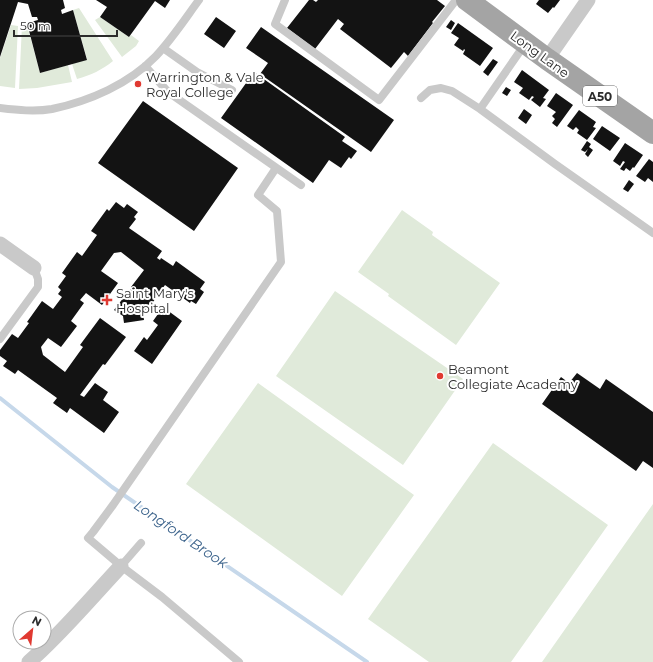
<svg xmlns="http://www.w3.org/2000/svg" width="653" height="662" font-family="Montserrat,sans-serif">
<rect width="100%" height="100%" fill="#fff"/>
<path fill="#e0eada" d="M79,8l34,53c-11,9 -22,14 -36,18l-5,-15 15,-5 -14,-49z
M100,17l29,20 2,-2 8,6 -3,5 -14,11 -27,-37z
M11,25l7,1 -3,62 -15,-2v-28z
M22,25h5l13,48 28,-8 4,17 -35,6 -18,1z
M402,210l31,22 -1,3 68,48 -44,62 -68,-49 1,-2 -31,-22z
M335,291l128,88 -60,86 -127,-89z
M258,383l156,112 -72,101 -156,-112z
M493,443l115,82 -97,137h-82l-61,-43z
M653,504v158h-111z"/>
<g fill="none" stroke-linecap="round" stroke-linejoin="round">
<path stroke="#c6d8ea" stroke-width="4" d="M0,398l112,89 255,175"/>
</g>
<path fill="#131313" d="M0,0h63l2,8 -4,2 1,4 11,-4 14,50 -47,13 -13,-50 11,-3 -1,-3h-5l-4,-13 -10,-2 -18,55z
M96,0h74l-5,8 -10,-7 -26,36 -29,-20 7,-10z
M309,0h4l3,2 2,-2h119l8,6 -13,16 1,1 -25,33 -4,-4 -13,16 -51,-39 4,-5 -6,-5 -23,30 -28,-21z
M539,0h21l-6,8 -1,-1 -5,6 -12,-9z
M216,17l20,14 -12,17 -20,-14z
M451,20l4,3 -4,7 -5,-3z
M458,23l35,25 -13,18 -17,-12 2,-4 -1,-1 -1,2 -9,-6 5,-7 -8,-5z
M261,27l133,93 -23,32 -111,-78 8,-11 -22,-15z
M493,59l5,3 -10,14 -5,-4z
M522,70l27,20 -6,8 3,1 -6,8 -9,-7 3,-3 -2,-1 -3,4 -10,-7 4,-5 -9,-6z
M254,72l91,65 -3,4 15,10 -6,8 -2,-2 -8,11 -12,-8 -16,23 -92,-65z
M506,87l5,3 -4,6 -5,-3z
M556,93l17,12 -16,22 -5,-4 3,-4 -3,-3 4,-4 -9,-6z
M143,101l95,67 -44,63 -96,-68z
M524,109l8,6 -6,9 -8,-6z
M579,110l17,12 -3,5 3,1 -9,12 -10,-7 2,-3 -3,-3 -3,3 -6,-4z
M602,126l18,12 -10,13 -17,-12z
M587,141l4,3 -2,3 4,3 -5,7 -3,-3 3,-5 -3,3 -4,-2z
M625,143l18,12 -9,13 -1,-1 -3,4 -4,-3 -2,3 -4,-2 5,-7 -2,-1 -3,5 -7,-5z
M649,159l4,3v20l-5,-4 -3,4 -9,-6z
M629,180l5,4 -6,8 -5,-3z
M116,202l8,6 3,-4 11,8 -4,5 2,2 -7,9 33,23 -5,7 3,2 1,-2 12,8 3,-5 29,21 -5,7 4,3 -8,12 -5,-3 -1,2 -25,-18 -12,17 -3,1 -7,10 1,7 -20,3 -1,-7 -9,-6 10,-13 3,2h7l1,-2 -7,-4 4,-5 -1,-1 13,-17 -23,-18 -7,1 -13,18 17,12 -16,22 -16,-12 -6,7 4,3 -13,18 6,5 -16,21 -13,-9 -7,9 2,8 22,17 18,-25 -3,-2 20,-27 26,19 -21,28 -2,-1 -23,31 4,2 11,-14 13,9 -5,8 16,12 -15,21 -34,-25 -3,5 -14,-10 4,-5 -39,-28 -3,4 -12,-8 4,-5 -7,-5v-6l12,-16 6,4 11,-15 -2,-1 15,-21 11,8 9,-12 -4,-3 3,-4 -3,-3 8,-11 -4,-3 15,-21 5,4 15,-21 -6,-4 16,-22 2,2z
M163,307l19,14 -30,43 -18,-13 10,-14 3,3 11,-15 -5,-4z
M577,373l23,16 6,-10 47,33v56l-10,-7 -7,10 -94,-67 19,-27 8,6z"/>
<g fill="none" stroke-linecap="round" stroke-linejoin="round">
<path stroke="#c9c9c9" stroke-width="8" d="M285,0l-10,24 104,76 77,-100
M163,48l34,24 35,18
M145,66l23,26 133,93
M421,98l9,-8 11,-2 11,3 28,18 75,55 98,69
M0,108c17,2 35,4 52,1 38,-8 77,-25 104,-53 16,-17 29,-37 43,-56
M480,109l45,-65
M0,339l38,-52v-8l-4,-11
M121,566l20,-23
M239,662l-77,-65 -41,-31 -33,-28 5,-6 20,-27 168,-243 -4,-51 -19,-16 18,-27"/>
<path stroke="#c9c9c9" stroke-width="15" d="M547,59l41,-59
M0,244l34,24
M29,662c33,-29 62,-64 92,-96"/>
<path stroke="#a4a4a4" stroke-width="22" d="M467,0l80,59 106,74"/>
</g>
<g fill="#e03931" stroke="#fff" stroke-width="1.5">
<circle cx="138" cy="84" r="4"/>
<path d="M105 294h4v4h4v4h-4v4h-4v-4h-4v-4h4z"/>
<circle cx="440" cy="376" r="4"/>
</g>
<g text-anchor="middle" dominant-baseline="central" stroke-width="4" stroke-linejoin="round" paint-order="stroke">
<rect fill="#fff" stroke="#6b6b6b" stroke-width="1" x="583" y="86" width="34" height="20" rx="3"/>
<g font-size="12" font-weight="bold" fill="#2c2c2c">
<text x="600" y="96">A50</text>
</g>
<g font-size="13" fill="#2c2c2c" stroke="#fff">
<text transform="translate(540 54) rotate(36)">Long Lane</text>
</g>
<g font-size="13" fill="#2c2c2c" stroke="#fff" text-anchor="start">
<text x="146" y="77">Warrington &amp; Vale<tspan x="146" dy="15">Royal College</tspan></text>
<text x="116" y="293">Saint Mary's<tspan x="116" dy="15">Hospital</tspan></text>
<text x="448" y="369">Beamont<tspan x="448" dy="15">Collegiate Academy</tspan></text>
</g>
<g font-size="14" font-style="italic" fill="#3d648c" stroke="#fff">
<text transform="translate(181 534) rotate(34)">Longford Brook</text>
</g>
</g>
<g transform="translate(32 630) rotate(28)"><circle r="19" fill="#ffffff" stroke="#ababab"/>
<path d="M0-3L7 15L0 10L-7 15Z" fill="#e03931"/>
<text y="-6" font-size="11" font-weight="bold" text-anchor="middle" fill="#2c2c2c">N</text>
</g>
<path d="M14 30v6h103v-6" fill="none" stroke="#2c2c2c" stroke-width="2"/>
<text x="20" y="30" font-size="12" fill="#2c2c2c" stroke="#ffffff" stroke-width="3" paint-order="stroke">50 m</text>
</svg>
